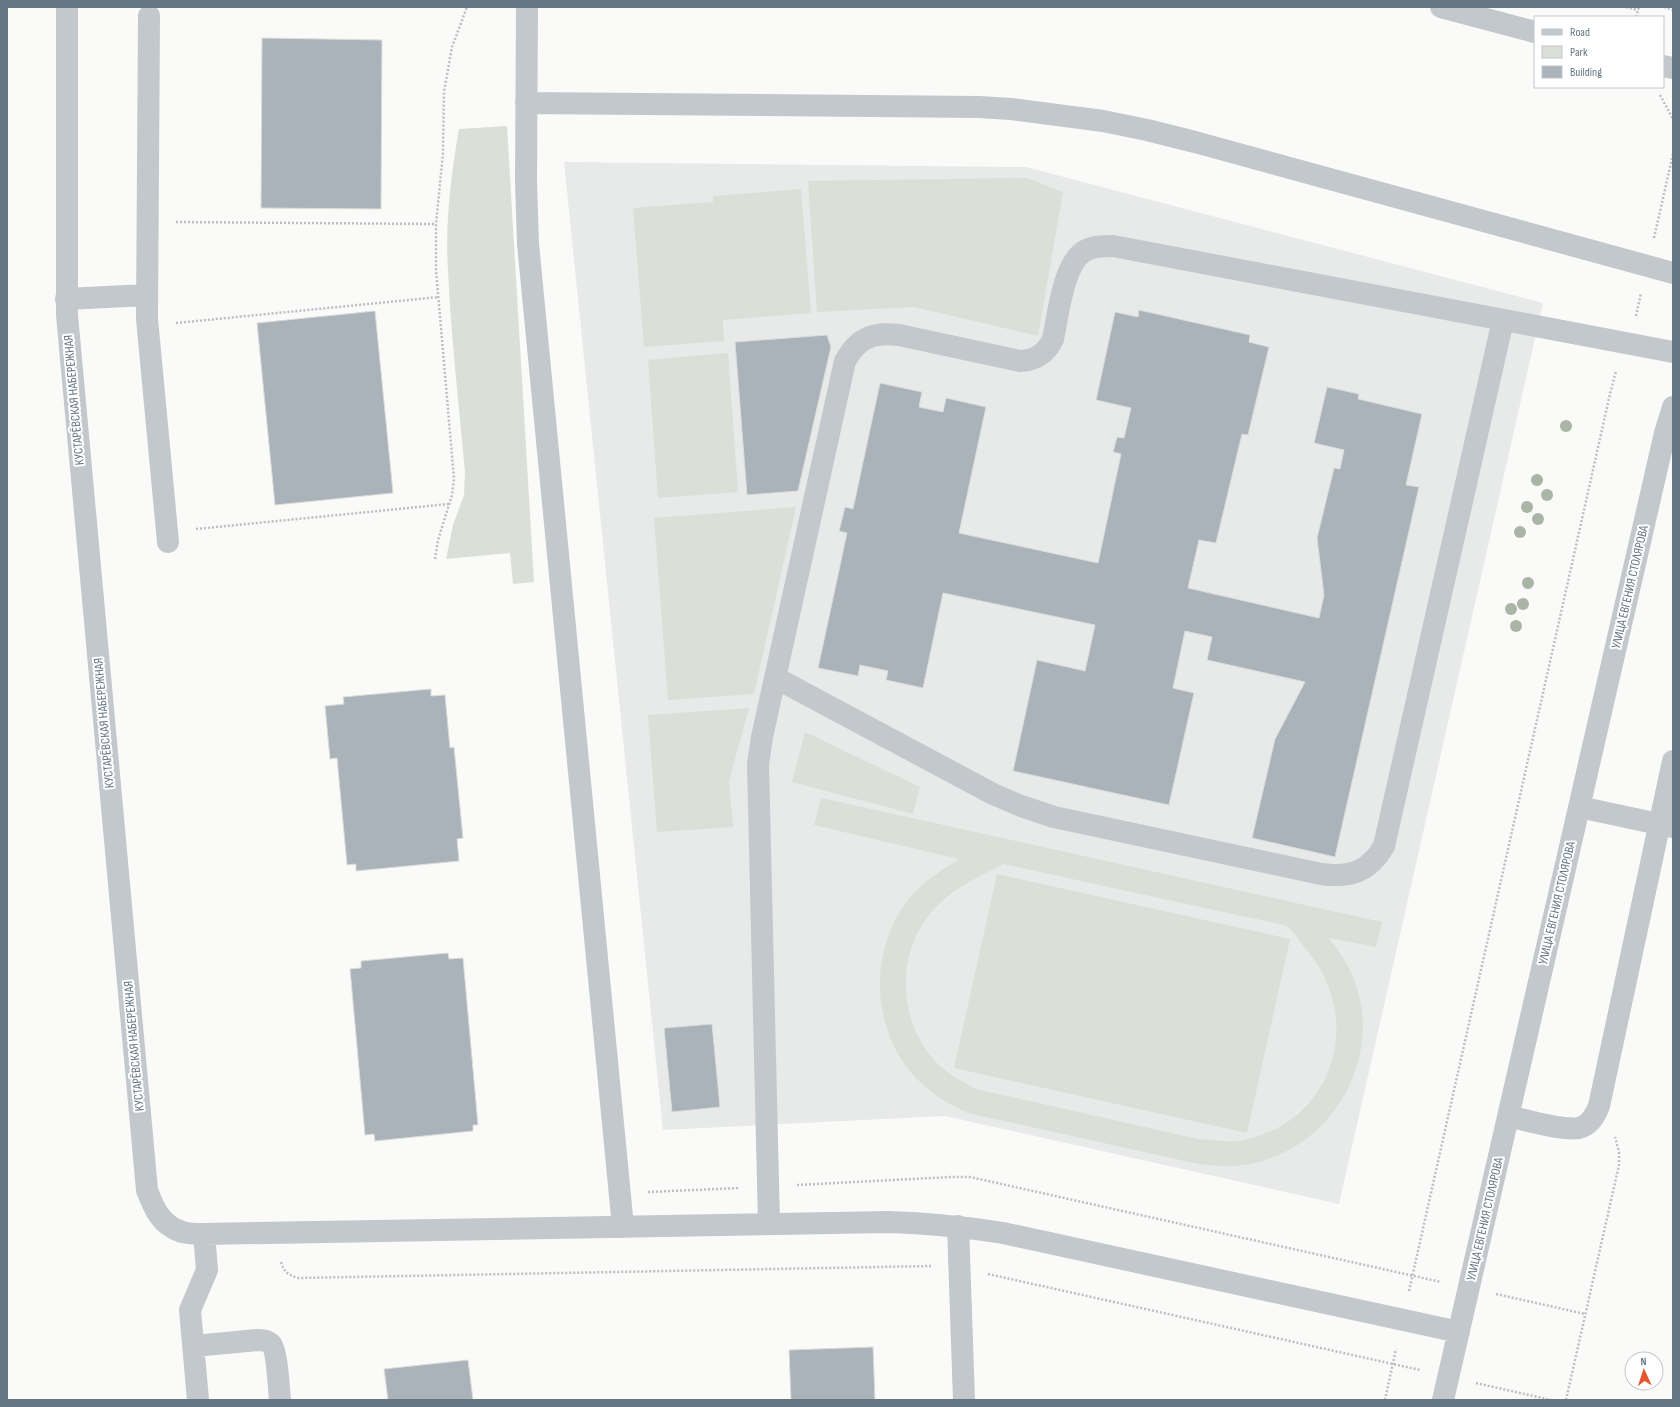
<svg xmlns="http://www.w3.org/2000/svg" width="1680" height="1407" font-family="'Sofia Sans Condensed',sans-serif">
<rect width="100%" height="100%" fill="#fafaf8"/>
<path fill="#e8e9e9" d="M564,162l462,5 517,136 -204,901 -394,-88 -282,14z"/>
<path fill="#dadfd7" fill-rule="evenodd" d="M507,126l27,456 -21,2 -3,-31 -64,6 7,-34 11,-30 1,-23c-6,-67 -14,-134 -17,-202 -3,-47 3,-95 11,-141z
M1027,178l36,14 -25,144 -124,-29 -97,5 -9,-131z
M801,189l10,124 -88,7 1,21 -80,6 -11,-139 80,-6v-6z
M728,353l10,139 -80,6 -10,-138z
M796,507l-42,187 -86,6 -14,-182z
M749,708l-20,73 4,46 -76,5 -9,-117z
M805,732l115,55 -7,27 -121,-32z
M821,798l561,124 -6,25 -47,-9c15,19 26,38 31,62 15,72 -33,147 -106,163 -20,5 -40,3 -60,0l-226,-50c-16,-7 -32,-16 -46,-29 -51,-47 -56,-131 -13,-185 14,-18 32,-28 50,-40l-145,-34zM1003,864c75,16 150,33 225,49 10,3 54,10 60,14 6,5 15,19 21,26 57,71 21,174 -71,188 -13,1 -27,-1 -40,-2l-222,-50c-13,-7 -25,-13 -36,-23 -43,-41 -46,-113 -6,-157 19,-21 45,-32 69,-45z
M997,874l293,65 -43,194 -293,-65z"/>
<path fill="#aab3b9" stroke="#dcdcda" d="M262,38l120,2 -1,169 -120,-1z
M1139,310l111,25 -1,7 20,5 -21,88 -6,-1 -26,109 -17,-3 -11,48 131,30 5,-23 -7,-57 17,-70 6,1 4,-19 -30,-7 13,-56 32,7 -1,5 64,15 -16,71 13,2 -84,370 -83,-19 23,-99 30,-57 -98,-22 5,-23 -27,-6 -12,57 21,5 -25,112 -156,-34 24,-111 48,11 10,-46 -152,-32 -20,95 -37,-8 2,-9 -28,-6 -2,11 -40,-8 29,-135 -8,-2 6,-24 8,2 27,-126 42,9 -3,15 24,5 3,-14 40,9 -27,126 139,30 23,-109 -8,-2 4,-15 7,1 7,-30 -35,-8 19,-88 23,5z
M375,311l18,182 -118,12 -18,-182z
M827,335l4,12 -33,144 -51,4 -12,-153z
M431,689v7l14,-1 5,53 4,-1 9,91 -6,1 2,22 -103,10v-7l-9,1 -10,-107 -7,1 -5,-53 19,-2 -1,-7z
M448,953l1,6 14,-1 15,167h-5v6l-98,10 -1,-7 -9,1 -15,-166 11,-1v-7z
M712,1024l8,83 -48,5 -8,-84z
M873,1347l2,53h-84l-2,-50z
M468,1360l5,40h-85l-4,-31z"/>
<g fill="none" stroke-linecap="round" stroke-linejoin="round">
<path stroke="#bbbfc2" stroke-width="2.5" stroke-dasharray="2 2" stroke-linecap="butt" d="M1626,7l12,3
M1664,7l9,3
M1636,17l3,-10
M1660,95l13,24
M176,222l260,2
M1654,238l19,-84
M1636,316l5,-23
M176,323l263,-26
M196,529l253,-25
M435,559l3,-19 14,-45 2,-16 -18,-209v-46l7,-71 1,-61 8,-45 15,-40
M797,1185l154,-8h19l471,105
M648,1192l91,-4
M281,1262c3,10 7,13 17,16l633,-12
M988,1274l432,96
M1409,1291l201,-897 6,-23
M1496,1294l89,20
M1476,1383l75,17
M1385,1400l11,-51
M1566,1400l53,-235v-13l-4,-15"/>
<path stroke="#c3c8cc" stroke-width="22" d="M67,7v308l80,875c7,19 14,35 35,42 7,2 15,2 22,2l3,36 -17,40 8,90
M527,7l-1,175 2,62 95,983
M1441,7l94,25
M149,16l-2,303 21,223
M1663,66l10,2
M526,103l453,4 32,2 92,12 44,9 48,12 478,131
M66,299l81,-4
M776,678l217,116 28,12 33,11 267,57c29,4 48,-2 63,-28l119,-526
M1579,807l94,20
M1509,1116c16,4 54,15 70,12 11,-3 16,-12 20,-22l74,-345
M769,1224l-11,-460 4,-27 83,-376c13,-23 27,-29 54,-26l121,26c16,-1 26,-7 33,-22 5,-23 10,-73 30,-87 9,-6 20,-6 30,-6l560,106
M958,1226l6,174
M204,1234l685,-12c38,1 76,5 114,11l456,99
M194,1346l63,-6c5,0 10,0 14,4 6,6 8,46 9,56
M1443,1400l222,-967 8,-26"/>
</g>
<g fill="#aab4a7">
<circle cx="1566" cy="426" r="6"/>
<circle cx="1537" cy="480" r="6"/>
<circle cx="1547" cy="495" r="6"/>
<circle cx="1527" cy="507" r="6"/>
<circle cx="1538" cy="519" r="6"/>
<circle cx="1520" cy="532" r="6"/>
<circle cx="1528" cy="583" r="6"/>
<circle cx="1523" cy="604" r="6"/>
<circle cx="1511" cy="609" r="6"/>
<circle cx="1516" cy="626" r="6"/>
</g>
<g text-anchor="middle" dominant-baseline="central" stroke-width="4" stroke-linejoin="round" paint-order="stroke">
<g font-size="13" fill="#657683" stroke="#fff">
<text transform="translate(74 400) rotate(-95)">КУСТАРЁВСКАЯ НАБЕРЕЖНАЯ</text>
<text transform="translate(1630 587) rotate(-77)">УЛИЦА ЕВГЕНИЯ СТОЛЯРОВА</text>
<text transform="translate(104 723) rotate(-95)">КУСТАРЁВСКАЯ НАБЕРЕЖНАЯ</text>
<text transform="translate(1557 903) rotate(-77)">УЛИЦА ЕВГЕНИЯ СТОЛЯРОВА</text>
<text transform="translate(134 1046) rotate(-95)">КУСТАРЁВСКАЯ НАБЕРЕЖНАЯ</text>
<text transform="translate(1485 1219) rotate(-77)">УЛИЦА ЕВГЕНИЯ СТОЛЯРОВА</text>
</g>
</g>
<rect width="1680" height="1407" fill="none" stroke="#657683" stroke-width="16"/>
<rect x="1534" y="16" width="130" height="72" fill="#ffffff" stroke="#c1c8cd"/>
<rect x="1542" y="29" width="20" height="6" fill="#c3c8cc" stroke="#c1c8cd"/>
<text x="1570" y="36" font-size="12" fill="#657683">Road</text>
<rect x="1542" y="46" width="20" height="12" fill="#dadfd7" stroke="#c1c8cd"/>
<text x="1570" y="56" font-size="12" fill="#657683">Park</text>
<rect x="1542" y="66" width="20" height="12" fill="#aab3b9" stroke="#c1c8cd"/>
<text x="1570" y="76" font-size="12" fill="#657683">Building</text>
<g transform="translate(1644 1371) rotate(357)"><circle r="19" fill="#ffffff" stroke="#c1c8cd"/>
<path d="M0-3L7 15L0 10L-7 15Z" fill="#e4572e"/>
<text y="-6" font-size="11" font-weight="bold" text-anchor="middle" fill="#657683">N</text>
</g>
</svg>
